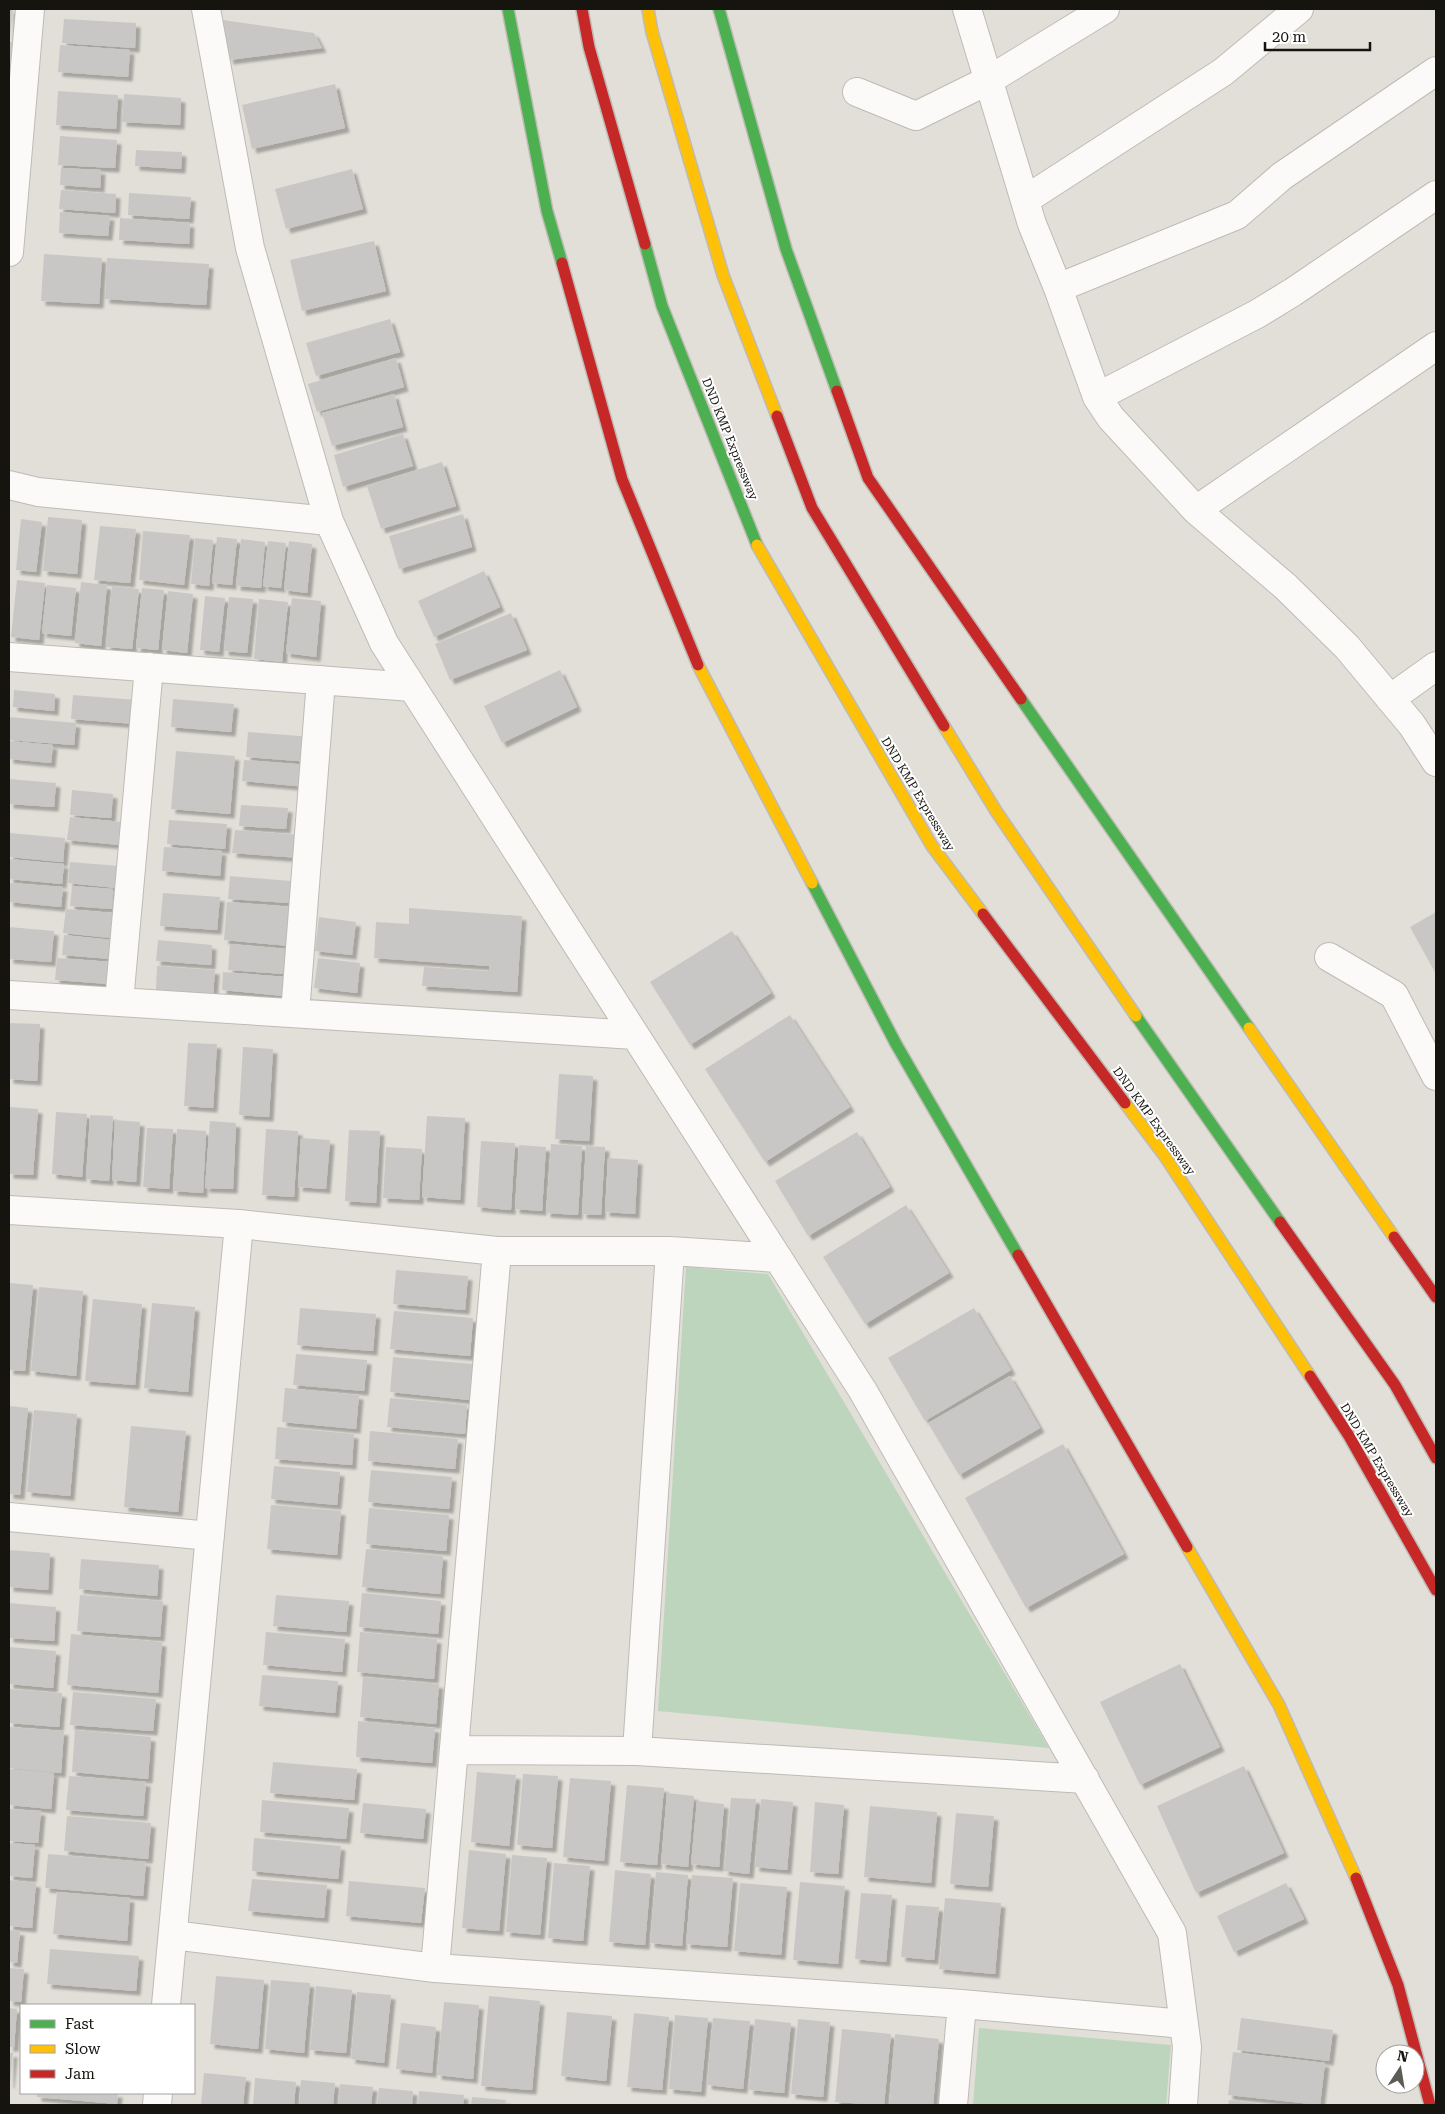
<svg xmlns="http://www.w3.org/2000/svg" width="1445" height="2114" font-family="'Roboto Serif',serif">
<defs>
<filter id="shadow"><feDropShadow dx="4.5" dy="4.5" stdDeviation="1" flood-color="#0004"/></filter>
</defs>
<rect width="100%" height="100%" fill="#e2dfd8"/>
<path fill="#bed5bd" d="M686,1267l82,7 281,474 -391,-37z
M979,2028l192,17 -5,60h-193z"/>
<path fill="#c9c7c6" filter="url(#shadow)" d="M9,9h4l-3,28h-1z
M64,19l72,4 -1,25 -73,-5z
M223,20l91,13 8,15 -93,12z
M9,42h7l-3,31 -4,-1z
M60,45l70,5 -2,27 -70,-5z
M335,84l10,44 -93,21 -10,-44z
M58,91l60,4 -2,34 -60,-4z
M124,94l57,4 -1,27 -58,-3z
M60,136l57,4 -2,28 -57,-3z
M136,150l46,2 -1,17 -46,-3z
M61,168l40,2 -1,18 -40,-3z
M352,169l11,40 -77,20 -11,-40z
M61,190l55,4 -1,19 -56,-4z
M129,193l62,4 -2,22 -61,-4z
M60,212l50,4 -2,20 -49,-3z
M120,218l70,5 -1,21 -70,-4z
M374,241l12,50 -84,20 -12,-51z
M44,254l58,4 -3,46 -58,-3z
M107,258l102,6 -3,41 -101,-6z
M390,319l10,33 -84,24 -10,-33z
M396,358l8,29 -87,25 -9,-28z
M394,394l9,33 -71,19 -10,-33z
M403,434l10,32 -70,21 -9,-32z
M442,462l14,44 -75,23 -14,-43z
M463,514l9,33 -73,22 -10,-33z
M48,517l34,3 -5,54 -34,-3z
M21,519l21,3 -6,50 -20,-2z
M100,526l36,3 -6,54 -36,-3z
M143,531l47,4 -6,50 -45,-5z
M217,537l20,2 -5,46 -20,-2z
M195,538l18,2 -4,46 -18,-2z
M241,539l24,3 -4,46 -25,-2z
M268,541l18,2 -5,45 -18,-2z
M289,541l23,3 -5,49 -23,-3z
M484,571l16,36 -66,30 -16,-36z
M17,580l28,3 -6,57 -28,-3z
M81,582l26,3 -6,61 -26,-3z
M47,585l29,3 -5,48 -29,-3z
M112,586l27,3 -7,60 -26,-2z
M142,588l22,2 -6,60 -22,-2z
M168,591l25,3 -6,59 -25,-3z
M205,596l20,2 -6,54 -19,-2z
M229,597l24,2 -6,54 -23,-2z
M292,598l29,3 -5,56 -30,-4z
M259,599l29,3 -6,60 -28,-3z
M511,613l16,37 -77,30 -15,-36z
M560,670l17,37 -75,36 -18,-37z
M14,690l41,4 -1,17 -41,-4z
M73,695l64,5 -2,24 -64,-5z
M173,699l61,5 -3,28 -60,-5z
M9,717l67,6 -2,22 -65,-5z
M248,732l65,5 -2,25 -65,-5z
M9,741l44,4 -2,18 -42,-4z
M176,751l59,5 -5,58 -59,-5z
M244,760l64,5 -1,22 -65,-6z
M9,779l47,4 -2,24 -45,-3z
M72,790l41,4 -2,24 -41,-3z
M241,805l47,3 -2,21 -47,-3z
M70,817l52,5 -2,23 -53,-5z
M169,820l58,4 -2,25 -58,-5z
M235,830l67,5 -2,23 -68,-5z
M9,833l56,5 -2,24 -54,-5z
M164,847l58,4 -2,25 -58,-5z
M9,859l55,5 -2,20 -53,-5z
M70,862l49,4 -2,22 -49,-5z
M230,876l61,5 -2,22 -61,-4z
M9,883l54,4 -2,20 -52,-5z
M72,886l41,3 -1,20 -42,-3z
M163,893l57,4 -3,33 -57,-4z
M227,902l66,5 -3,39 -66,-6z
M409,908l113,8 -5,76 -95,-6 2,-19 65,4v-5l-115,-8 2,-36 33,2z
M66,909l47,4 -2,25 -48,-5z
M1436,912v62l-26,-47z
M319,917l37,5 -4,33 -37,-4z
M9,927l45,4 -3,31 -42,-3z
M732,931l39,62 -81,52 -40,-63z
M64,935l49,5 -2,19 -49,-4z
M158,940l54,5 -1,20 -55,-4z
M230,944l57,5 -2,25 -57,-4z
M57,958l54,4 -2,22 -54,-4z
M318,958l42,5 -3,30 -43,-5z
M157,966l58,4 -2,26 -57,-5z
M223,972l63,5 -2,19 -62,-6z
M790,1015l60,92 -85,55 -60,-93z
M9,1023l31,1 -3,57 -28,-2z
M188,1043l29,1 -4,64 -29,-2z
M243,1047l30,2 -4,68 -30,-2z
M559,1074l34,2 -4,65 -34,-2z
M9,1107l29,2 -5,66 -24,-1z
M56,1112l31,2 -5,63 -30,-3z
M90,1115l23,1 -4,65 -23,-2z
M427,1116l38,2 -5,82 -38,-3z
M115,1120l25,2 -4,60 -24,-2z
M210,1121l26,2 -3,66 -28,-1z
M147,1128l26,1 -4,60 -26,-2z
M177,1129l29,2 -3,62 -30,-2z
M266,1129l32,2 -4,66 -32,-2z
M349,1130l31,1 -4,72 -31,-2z
M857,1132l33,55 -82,49 -33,-55z
M301,1138l29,2 -4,49 -28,-2z
M481,1141l34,2 -4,67 -34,-3z
M551,1144l31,2 -4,69 -32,-2z
M519,1145l27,2 -4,64 -27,-2z
M586,1146l19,1 -4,68 -19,-1z
M386,1147l36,2 -3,51 -36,-2z
M608,1158l30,2 -3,54 -30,-2z
M906,1205l43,68 -84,51 -42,-67z
M396,1270l72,6 -3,34 -72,-6z
M9,1283l24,2 -8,86 -16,-1z
M39,1287l44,4 -7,85 -45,-5z
M93,1299l49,5 -7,81 -50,-4z
M152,1303l43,4 -7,85 -44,-4z
M300,1308l76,6 -3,37 -76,-6z
M974,1308l37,62 -86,51 -37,-63z
M394,1311l79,7 -3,38 -80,-7z
M296,1354l71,6 -3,31 -71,-6z
M393,1357l80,7 -3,36 -80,-8z
M1010,1376l30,52 -81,47 -31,-52z
M285,1388l74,7 -3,34 -74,-7z
M390,1398l77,7 -2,29 -78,-7z
M9,1406l19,2 -8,87 -11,-1z
M34,1410l43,4 -7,82 -43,-4z
M131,1426l55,5 -8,81 -54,-5z
M277,1427l77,7 -2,31 -77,-6z
M370,1431l88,8 -3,30 -87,-8z
M1063,1444l61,110 -98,54 -61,-110z
M274,1466l66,6 -3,33 -66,-6z
M371,1470l81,7 -3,32 -81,-7z
M271,1505l70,6 -4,44 -70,-6z
M369,1508l80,7 -3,36 -80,-7z
M366,1549l77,7 -3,38 -78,-7z
M9,1550l41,3 -2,37 -39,-3z
M81,1559l78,6 -2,31 -78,-7z
M362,1593l79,8 -3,33 -79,-7z
M80,1595l83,6 -3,36 -83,-6z
M276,1595l73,6 -3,31 -73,-6z
M9,1603l47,4 -2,34 -45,-3z
M266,1632l79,7 -3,33 -79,-7z
M360,1632l77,7 -3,40 -77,-7z
M71,1634l91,8 -4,51 -91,-8z
M9,1647l47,4 -3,37 -44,-4z
M1180,1664l40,83 -80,38 -40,-83z
M262,1675l76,6 -3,32 -76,-7z
M363,1677l76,7 -3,40 -76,-7z
M9,1689l53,4 -3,34 -50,-4z
M73,1692l83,7 -3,32 -83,-6z
M358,1721l77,7 -3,35 -76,-6z
M9,1727l55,4 -3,42 -52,-5z
M75,1730l76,7 -3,42 -76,-7z
M273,1762l84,7 -3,31 -84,-7z
M1244,1766l40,87 -88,40 -39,-87z
M9,1769l45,4 -3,36 -42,-4z
M477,1772l39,3 -7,71 -38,-4z
M523,1774l35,2 -6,72 -35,-3z
M69,1776l77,6 -3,34 -77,-6z
M570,1778l41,3 -7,80 -41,-4z
M627,1785l37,3 -7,77 -37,-3z
M667,1793l27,3 -6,71 -27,-3z
M731,1798l25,1 -7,75 -25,-3z
M761,1799l32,3 -6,68 -32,-3z
M262,1800l87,8 -3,31 -86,-7z
M697,1801l27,3 -5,63 -28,-3z
M815,1802l29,3 -6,69 -28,-2z
M363,1803l63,6 -3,30 -63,-6z
M870,1806l67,6 -6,71 -67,-6z
M9,1809l32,2 -3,32 -29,-2z
M956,1813l38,3 -6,71 -38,-3z
M67,1816l84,7 -3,36 -84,-8z
M254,1838l87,8 -3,33 -86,-8z
M9,1843l26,2 -3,33 -23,-2z
M469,1850l37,4 -7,77 -37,-3z
M48,1854l98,8 -3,34 -98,-8z
M512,1855l35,3 -7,77 -34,-3z
M554,1863l36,3 -7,75 -35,-3z
M615,1870l36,4 -6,71 -36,-3z
M656,1872l32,3 -6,71 -32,-3z
M692,1875l41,3 -6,69 -41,-3z
M252,1879l75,6 -3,33 -76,-7z
M9,1880l27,3 -4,45 -23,-2z
M349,1881l76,7 -4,35 -75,-7z
M800,1882l45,4 -7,78 -45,-4z
M740,1883l47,4 -6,68 -47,-4z
M1286,1883l18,36 -70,33 -17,-36z
M57,1892l73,6 -3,43 -74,-7z
M861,1893l31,2 -6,67 -31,-3z
M945,1898l56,5 -6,71 -56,-5z
M906,1905l33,2 -5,53 -33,-3z
M9,1930l11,1 -3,32 -8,-1z
M50,1949l89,7 -3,35 -89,-7z
M9,1968l15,1 -3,33 -12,-1z
M216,1976l48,4 -6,69 -48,-5z
M271,1980l39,3 -6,70 -39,-4z
M316,1986l36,4 -6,63 -36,-3z
M357,1992l34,3 -7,68 -33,-4z
M489,1996l51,5 -8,89 -51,-4z
M444,2002l35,3 -6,74 -36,-4z
M9,2008l8,1 -3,38h-5z
M567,2012l45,4 -6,65 -45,-5z
M634,2013l35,4 -7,73 -35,-3z
M675,2015l33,3 -7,74 -32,-3z
M713,2018l37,3 -7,68 -36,-4z
M1241,2018l92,12 -4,31 -92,-11z
M755,2019l36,4 -7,70 -35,-3z
M798,2019l32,3 -7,75 -32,-3z
M401,2023l35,4 -4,46 -36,-4z
M842,2029l49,5 -7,71 -49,-3z
M895,2034l44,5 -6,66h-44z
M1233,2052l92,11 -5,42 -92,-10z
M9,2053h4l-3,31h-1z
M204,2073l42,4 -3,28h-42z
M255,2078l41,4 -2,23h-41z
M301,2080l34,3 -2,22h-34z
M340,2084l33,3 -2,18h-33z
M379,2088l34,3 -1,14h-35z
M419,2091l45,4 -1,10h-45z
M37,2093h81l-1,11 -80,-7z
M472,2097l34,3 -1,5h-34z
M1229,2100l30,4v1h-31z"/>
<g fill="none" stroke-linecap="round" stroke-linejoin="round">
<defs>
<path id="street" d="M206,9l44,239 79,273 55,122 479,748 309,542 15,114 -4,58
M967,9l65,215 26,64 39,109 14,21 85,92 90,77 61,60 65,78 24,37
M857,92l59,24 73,-36 116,-71
M1025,200l198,-128 76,-63
M9,252l21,-243
M1058,288l179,-73 45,-39 154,-105
M1097,397l160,-83 36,-22 143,-97
M9,485l29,7 291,29
M1196,510l240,-164
M9,657l403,30
M1390,699l46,-33
M1329,957l65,38 42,81
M9,995l626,40
M119,1002l30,-335
M295,1013l26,-333
M9,1210l230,14 258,27h173l108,7
M9,1517l201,19
M454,1750l183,1 448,28
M637,1751l33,-500
M173,1935l262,33 527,36 222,20
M435,1968l62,-717
M166,2005l73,-781
M157,2105l1,-12
M953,2105l9,-101"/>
<path id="fast" d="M508,9l39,202 15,52
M719,9l67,240 51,142
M645,244l17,62 95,239
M1021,699l228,329
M812,883l84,161 122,211
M1136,1016l144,206"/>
<path id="slow" d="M648,9l4,23 71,243 54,141
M757,545l175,301 51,68
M698,665l114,218
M944,726l52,85 140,205
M1249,1028l145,209
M1125,1103l39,52 146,221
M1187,1547l92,158 77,173"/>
<path id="jam" d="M582,9l7,38 56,197
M562,263l60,216 76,186
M837,391l31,87 153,221
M777,416l35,92 132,218
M983,914l142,189
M1280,1222l115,163 41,73
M1394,1237l42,60
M1018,1255l169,292
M1310,1376l39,60 87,154
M1356,1878l42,107 32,120"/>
</defs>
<use href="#street" stroke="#bebbb5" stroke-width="30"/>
<use href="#fast" stroke="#bebbb5" stroke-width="14"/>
<use href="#slow" stroke="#bebbb5" stroke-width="14"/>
<use href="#jam" stroke="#bebbb5" stroke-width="14"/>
<use href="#street" stroke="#fbfaf9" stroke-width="28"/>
<use href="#fast" stroke="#4caf50" stroke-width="11"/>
<use href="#slow" stroke="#ffc107" stroke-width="11"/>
<use href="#jam" stroke="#c62828" stroke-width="11"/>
</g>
<g text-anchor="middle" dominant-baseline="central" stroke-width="4" stroke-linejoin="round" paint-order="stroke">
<g font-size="12" fill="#16140f" stroke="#fff">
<text transform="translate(730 439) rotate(68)">DND KMP Expressway</text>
<text transform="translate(918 794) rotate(59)">DND KMP Expressway</text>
<text transform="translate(1154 1121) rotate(54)">DND KMP Expressway</text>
<text transform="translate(1377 1460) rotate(59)">DND KMP Expressway</text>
</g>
</g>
<rect width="1445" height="2114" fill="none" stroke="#16140f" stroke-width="20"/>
<rect x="20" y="2004" width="175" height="90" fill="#ffffff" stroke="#a2a19f"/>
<rect x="30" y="2020" width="25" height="8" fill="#4caf50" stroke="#a2a19f"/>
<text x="65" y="2029" font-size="15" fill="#16140f">Fast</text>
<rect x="30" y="2045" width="25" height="8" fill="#ffc107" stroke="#a2a19f"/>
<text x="65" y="2054" font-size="15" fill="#16140f">Slow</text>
<rect x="30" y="2070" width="25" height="8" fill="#c62828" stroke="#a2a19f"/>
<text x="65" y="2079" font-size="15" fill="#16140f">Jam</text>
<g transform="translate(1400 2069) rotate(12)"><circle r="24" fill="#ffffff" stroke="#a2a19f"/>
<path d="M0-4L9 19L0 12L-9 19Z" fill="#5d5b55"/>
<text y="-8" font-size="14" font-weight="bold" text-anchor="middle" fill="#16140f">N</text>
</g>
<path d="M1265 42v8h105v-8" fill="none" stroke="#16140f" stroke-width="2.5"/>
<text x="1272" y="42" font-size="15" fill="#16140f" stroke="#ffffff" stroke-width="4" paint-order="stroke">20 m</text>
</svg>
